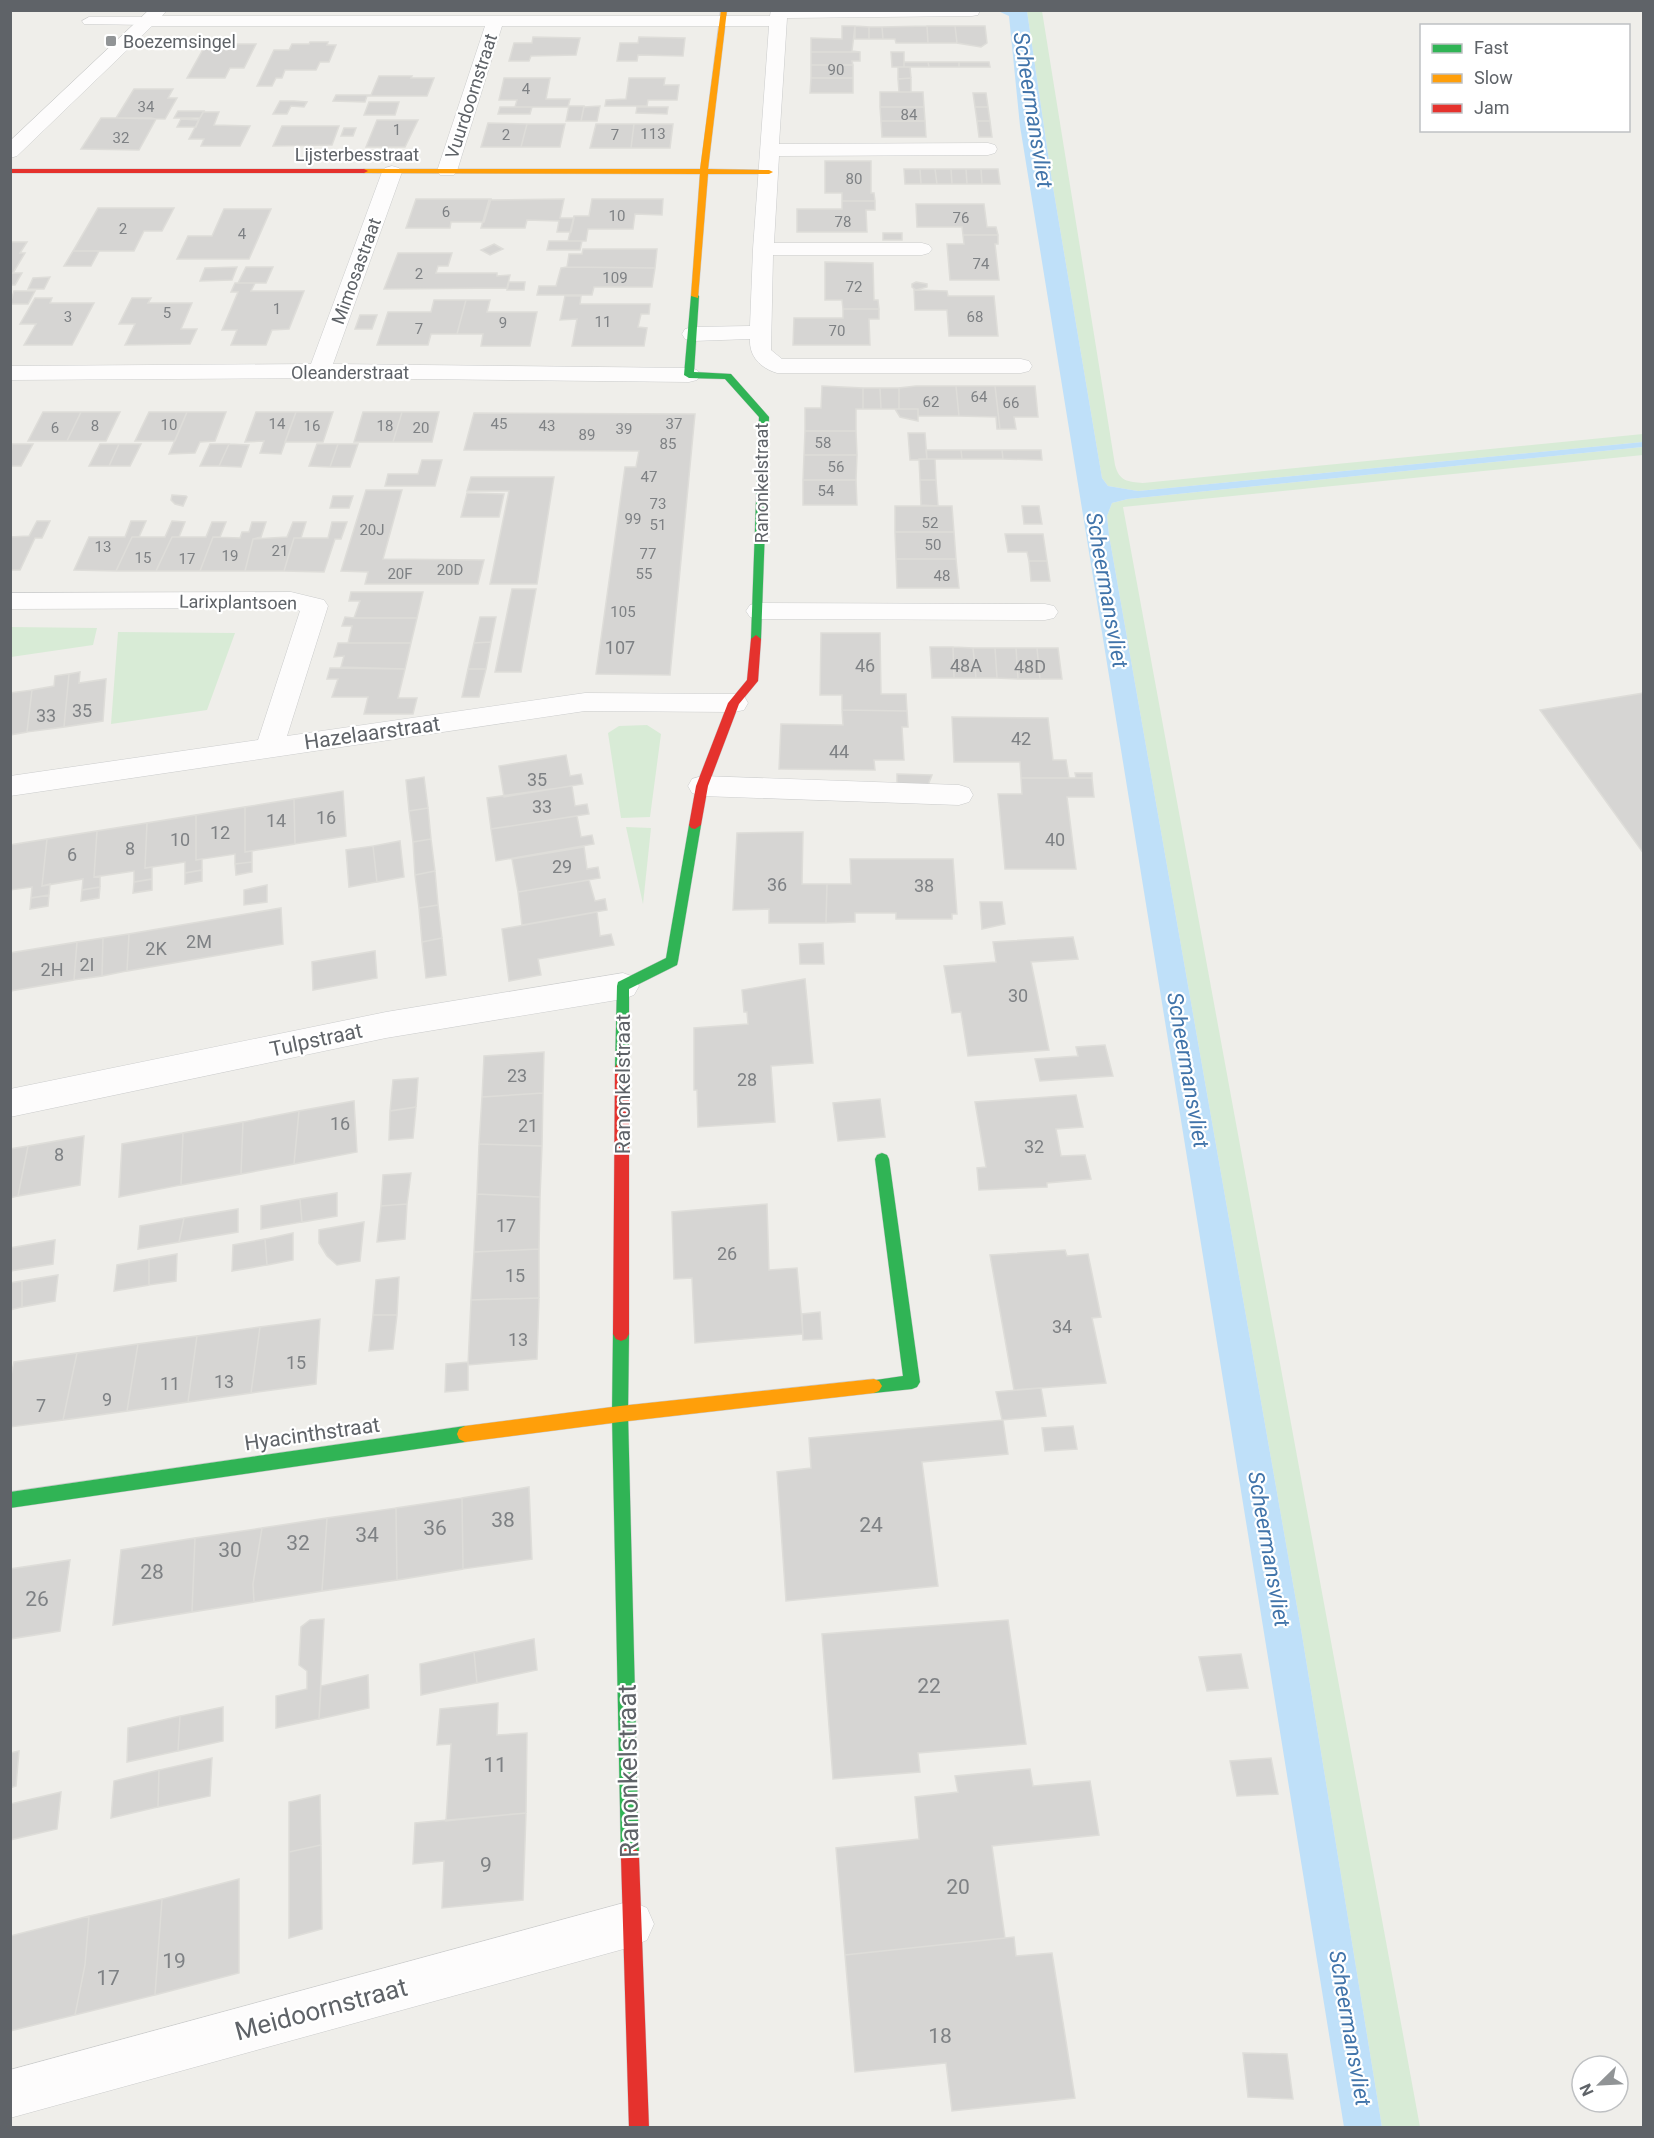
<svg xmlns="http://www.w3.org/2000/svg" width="1654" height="2138" font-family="Roboto,sans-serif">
<rect width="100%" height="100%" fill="#efeeea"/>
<path fill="#d8ebd6" d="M1027,11h15l73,454c4,16 13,17 28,18l500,-49v8l-505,49 -30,-5 -6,-8 -50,-297z
M1643,447v8l-520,52 297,1620h-38l-80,-492 -193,-1100 -2,-19 5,-13 16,-4z
M11,627l86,1 -4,17 -82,12z
M118,632l117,1 -28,77 -96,14z
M647,725l14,9 -11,83 -29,1 -13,-85 11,-7z
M626,827l25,1 -8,76z"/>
<path fill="#bfe0f9" d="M998,11h29l25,170 50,297 6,8 30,5 505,-49v5l-515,52 -16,4 -5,13 2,19 193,1100 80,492h-38l-324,-2001 -11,-110z"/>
<path fill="#d6d5d3" stroke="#deddd9" stroke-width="1.5" d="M842,26h13l-3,25 8,1h-49v-14l31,1z
M855,26l14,1v12h-14z
M927,26h28l2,17h-29z
M927,26l1,17h-32l-1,-4h-12l-1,-12z
M955,26h30l2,17 -6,4 -24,-4z
M869,27h13l1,12h-14z
M533,37l47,1 -4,17 -45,1 -2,5h-20l5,-18h18z
M639,37l46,1 -2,18 -45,-1 -1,6h-20l3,-18h18z
M310,42h18l-1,3h9l-7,17h-9l-4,8h-31l-3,8h-6l-4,8h-15l17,-36h15l3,-6h17z
M206,44h50l-12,24h-14l-5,10h-38z
M811,52h49v9h-8l1,4h-42z
M891,52h13v15h-12z
M904,62h24l1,5h-25z
M928,62h31v5h-30z
M959,62h30l1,5h-31z
M811,65h42v13h-42z
M898,67h12l1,11 -13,1z
M379,76h33l-1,2h23l-7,18h-60l-2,6 -32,-1 3,-6h35z
M504,78h46l-4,21h24l-2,8h-53l2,-7h-18z
M629,78h36l-1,7h15l-2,15h-29l-1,6h-42l1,-6 20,-1z
M811,78h42v15h-43z
M911,78v14h-12l-1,-13z
M134,89h39l-5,9h9l-12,21 -49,-1z
M880,92h43l1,15h-44z
M973,93h13l2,14h-13z
M280,101h14l13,1 -3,5 -13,-1 -4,8h-14z
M369,102h30l-4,13h-31z
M569,106h15l-3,15h-15z
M600,106l-3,15h-16l3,-14z
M500,107h32l-2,7h-32z
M637,107h31l-1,7 -31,-1z
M880,107h44l1,14h-44z
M975,107h13l2,14h-13z
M178,111h26l-4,7h-26z
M203,112h16l-5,13 36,1 -10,20h-39l3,-7h-15z
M101,118h50l5,1 -17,31 -58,-1z
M181,119l18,1 -3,7h-19z
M377,120h41l-13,27h-39z
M881,121h44l1,16h-44z
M977,121h13l2,16h-13z
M488,123l39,1 -6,23h-40z
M527,124h38l-5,23h-39z
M596,124h38l-3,24h-41z
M634,124h39l-3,24h-39z
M282,126h57l-7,19 -59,1z
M344,128h12l-3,8h-12z
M825,161h46v32h3l1,8h-33v-8h-17z
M904,169h16l1,15h-16z
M920,169h15l2,15h-16z
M935,169h16l1,15h-15z
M951,169h15l1,15h-15z
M966,169h15l1,15h-15z
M981,169h17l2,15h-18z
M416,199h75l-7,23h-33l-1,6h-44z
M564,199l-4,19h14l-3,14h-14l2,-11 -32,-1 -2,8h-44l8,-28z
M592,199h71l-1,16 -27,-1 -2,15h-45l-2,12h-18l6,-25h15z
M842,201h33v9h-9l1,22h-70v-23h45z
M916,204h68l3,23h9l2,8h-35l-1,-8h-45z
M98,208h76l-12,23h-18l-10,20h-61z
M224,209h47l-22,50h-72l11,-23h24z
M883,233h19v7h-19z
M963,235h35v9h-3l4,36h-49l-3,-36h17z
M549,241h33l-2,9h-33z
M10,242h17l-7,11h5l-12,20h9l-7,12h-5z
M494,244l9,5 -13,6 -9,-5z
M583,249h74l-2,19 -88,-1 2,-13h13z
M73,251h26l-8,15h-27z
M398,253h54l-4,13h-10l-2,7h61v3l13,-1 -3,13 -123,1z
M825,262l48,1 1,37h4l1,9h-36l-1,-9h-17z
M237,267l-5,13 -32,1 5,-13z
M246,267h27l-7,16h-28z
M561,268l6,-1 88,1 -3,19h-58l-2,8h-55l2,-9h17z
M50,277l-6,12h-16l5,-11z
M509,282h16l-1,8h-17z
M916,282l11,2v3l-11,3 -4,-3v-3z
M235,283h20l-4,8h53l-15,38 -17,1 -6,15h-35l6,-15h-15l16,-38h-7z
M914,290l33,1 1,5h46l4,40h-49l-2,-26h-32z
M14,291h21l-7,13h-18z
M565,296h16l-1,8h70l-1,10h-8l-3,13 9,1 -3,18h-72l5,-27 -17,1z
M35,298h17l-2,5h44l-22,42h-48l12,-21h-16z
M132,298h19l-3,5h44l-11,26h16l-7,15 -65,1 10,-21h-16z
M434,300h32l-9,34h-26l-3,11h-51l11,-33h43z
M466,300h24l-3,12h50l-7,34h-49l2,-12h-26z
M843,309h36v10h-10l1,26h-77l1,-27h49z
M360,315h17l-5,14h-17z
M822,386l41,2v21h-7v22h-51v-23h16z
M916,386h40l3,30h-41v-7h-19v-21z
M956,386h39l5,43h-3l-1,-12 -37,-1z
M995,386h40l3,31h-24l2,12h-16z
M863,388h17l1,21h-18z
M880,388h19v21h-18z
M895,409h23v12l-18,-4z
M43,412h38l-14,29h-39z
M81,412h39l-14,29h-39z
M149,412h38l-12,29h-40z
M187,412h39l-11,29 -15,1 -5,11 -26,1z
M256,412h40l-15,42 -21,-1 4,-12 -19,1z
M296,412h37l-10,30h-38z
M363,412h39l-9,30h-39z
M402,412h37l-7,30h-39z
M474,413l221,1 -25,261 -74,-1 29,-207h11l3,-16 -175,-1z
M805,431h51l1,24h-53z
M908,433h17l2,26 -17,1z
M12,444h21l-12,22h-11z
M100,444h19l-10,22h-20z
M119,444h22l-11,22h-21z
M210,444h19l-10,22h-19z
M229,444l20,1 -8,22 -22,-1z
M317,444h21l-8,23 -21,-1z
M338,444h20l-8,23h-20z
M926,450h35l1,9h-35z
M961,450h41l1,9h-41z
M1002,450h39l1,10 -39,-1z
M804,455h53l-1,25h-53z
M919,459h16l1,21h-16z
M422,460h20l-7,26h-50l3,-12h30z
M471,477h83l-17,107h-47l19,-93h-42z
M803,480h53l1,25h-54z
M920,480h16l2,26 -17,-1z
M366,490h36l-19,69 101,1 -6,24h-113l3,-12 -27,-1z
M467,493l37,1 -5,23h-38z
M172,495l14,1 1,1 -4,9 -8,-2 -4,-4z
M333,496h20l-4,12h-19z
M895,506h57l2,26h-59z
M1022,506h17l3,18h-18z
M37,521h13l-8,17h-7l-15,32h-10v-33l19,-1z
M131,521h15l-7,16h-7l-16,34 -42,-1 15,-33h36z
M172,521l13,1 -6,15h-7l-16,34h-40l16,-34h33z
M212,522h14l-6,15h-7l-13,34h-44l16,-34h34z
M252,522h14l-5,15 -8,2 -8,32h-45l13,-34 27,1 2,-6h7z
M293,522h13l-5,16h-7l-10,33h-39l8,-32 34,-2z
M332,522h15l-6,17h-6l-11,33 -40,-1 10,-33h34z
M895,532h59l2,27h-60z
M1005,534h38l4,27h-18l-2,-9h-19z
M896,559h60l3,29h-62z
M1029,561h18l3,20h-19z
M512,589h24l-15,83h-26z
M351,592h72l-6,26h-63l6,-17h-11z
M345,617l9,1h63l-6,25h-63l4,-17h-10z
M480,617h16l-5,25 -17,1z
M821,633h59l1,61h25l1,17 -65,-1v-15h-22z
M491,642l-5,27h-18l6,-26z
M338,643h73l-6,26 -64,-2 3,-11 -10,1z
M930,647h23l1,31h-22z
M953,647l20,1 3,30h-22z
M973,648h22l2,30h-21z
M995,648h21l2,31 -21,-1z
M1016,648h21l3,31h-22z
M1037,648h21l4,31h-22z
M330,668l75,1 -7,29h19l-4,16h-49l4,-17h-36l6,-18h-11z
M468,669h18l-7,28h-17z
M80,672l-1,11 27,-4 -3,42 -39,6 5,-53z
M69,674l-5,53 -37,5 5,-42 22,-4 1,-10z
M32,690l-5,42 -17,3v-42z
M1644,693v161l-104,-144z
M842,710l65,1 1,16h-6l2,33h-30l1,10 -96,-1 2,-45 62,1z
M952,717l96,1 5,42h13l3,18h7l-1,-5h17v5h-71l-1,-16h-66z
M566,755l4,21 11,-2 2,10 -79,13 -5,-31z
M897,774l35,1 -4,10 -31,7z
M424,777l4,31 -19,3 -3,-31z
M1021,778h71l2,19h-27l9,72h-71l-7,-75h24z
M572,786l3,20 12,-2 2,10 -98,15 -4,-31z
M343,791l3,45 -51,8 -1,-45z
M294,799l1,45 -50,8v-45z
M245,807v45l7,-1v11l-17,2v-10l-39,6v-45z
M428,808l3,31 -18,3 -4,-31z
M196,815v45l6,-1v11l-17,3v-11l-40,6 2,-45z
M577,816l4,21 11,-2 2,9 -98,17 -5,-32z
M147,823l-2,45 7,-1v12l-18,3v-11l-40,6 3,-46z
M97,831l-3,46 6,-1v11l-18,3 1,-11 -41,7 5,-47z
M803,832l-1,52h25l-1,39h-57v-14l-36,1 4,-77z
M47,839l-5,47 8,-2 -1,11 -18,3 1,-11 -22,3v-45z
M431,839l4,32 -20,4 -2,-33z
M400,841l4,36 -27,5 -4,-36z
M373,846l4,36 -28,5 -3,-37z
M584,847l3,22 11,-2 2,11 -82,14 -6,-33z
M850,859h103l4,55h-5v5h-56v-6h-41v9l-29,1 1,-39h24z
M252,862v10l-16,3 -1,-11z
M202,870v11l-17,3v-11z
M435,871l3,34 -19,3 -4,-33z
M152,879v11l-19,3 1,-11z
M589,880l6,21 10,-2 2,11 -85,15 -4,-33z
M267,885v17l-23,3v-15z
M100,887l-1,11 -18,3 1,-11z
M49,895l-1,11 -18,3 1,-11z
M980,902h22l3,22 -23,5z
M438,905l4,33 -20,4 -3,-34z
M281,908l2,36 -156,27 2,-37z
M597,912l3,24 11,-2 3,11 -76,14 3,16 -32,6 -7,-52z
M129,934l-2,37 -25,5 1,-38z
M1073,937l5,22 -47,3 18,88 -81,6 -7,-44 -9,1 -8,-47 52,-4 -3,-20z
M103,938l-1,38 -28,4 3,-38z
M442,938l4,37 -20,3 -4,-36z
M77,942l-3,38 -64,11v-38z
M823,943l1,21h-24l-1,-20z
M375,951l2,27 -64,12 -1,-28z
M805,979l8,84 -42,3 4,56 -77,5 -1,-37h-3v-62l54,-4 -1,-12h-3l-2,-22z
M1105,1045l8,31 -73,5 -5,-22 43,-3 -2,-9z
M544,1052l-1,41 -61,4 2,-41z
M418,1078l-2,29 -26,4 3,-31z
M543,1093l-1,53 -63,-2 3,-47z
M1076,1095l7,32 -27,2 5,27 24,-1 6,24 -44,4v4l-68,3 -2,-22 9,-1 -11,-65z
M880,1099l5,38 -47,4 -5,-38z
M354,1101l3,51 -63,12 5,-53z
M416,1107l-3,31 -24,2 1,-29z
M299,1111l-5,53 -53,10 2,-52z
M243,1122l-2,52 -60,11 2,-52z
M183,1133l-2,52 -62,12 3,-53z
M84,1136l-4,49 -62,11 10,-50z
M479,1144l63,2 -2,51 -63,-3z
M28,1146l-10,50 -8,2v-49z
M411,1173l-4,31 -26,2 2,-31z
M337,1193v23l-35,6 -2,-23z
M477,1194l63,3 -1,52 -65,3z
M300,1199l2,23 -41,7v-23z
M407,1204l-2,35 -28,3 4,-36z
M767,1204l2,66 28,-2 6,66 -108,9 -3,-65 -18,1 -2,-67z
M238,1209v23l-59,10 5,-24z
M184,1218l-5,24 -41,7 2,-23z
M364,1222l-4,39 -23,4 -10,-9 -8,-13v-13z
M293,1233v27l-26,5 -2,-26z
M265,1239l2,26 -35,6 1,-26z
M55,1240l-2,24 -43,7v-23z
M539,1249v49l-68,2 3,-48z
M1065,1250l2,6 21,-2 13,63 -9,1 14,65 -92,7 -24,-135z
M177,1254l-1,27 -27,4v-26z
M149,1259v26l-35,6 3,-26z
M58,1275l-3,26 -33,6v-26z
M399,1277l-2,38h-24l3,-35z
M22,1281v26l-12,3v-27z
M539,1298l-2,61 -69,6 3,-65z
M820,1312l2,27 -19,1 -1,-26z
M373,1315h24l-4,34 -24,2z
M320,1319l-4,65 -65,9 9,-66z
M260,1327l-9,66 -63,9 9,-66z
M197,1336l-9,66 -61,9 11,-67z
M138,1344l-11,67 -64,9 14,-67z
M77,1353l-14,67 -53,7v-47l4,-18z
M468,1362v28l-23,2 1,-28z
M1041,1388l5,28 -44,4 -6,-28z
M1003,1420l5,34 -86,8 16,124 -152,15 -9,-129 34,-4 -2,-30z
M1073,1426l4,23 -32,2 -3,-23z
M529,1487l3,72 -69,10 -1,-71z
M462,1498l1,71 -66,11 -1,-72z
M396,1508l1,72 -75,11 5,-73z
M327,1518l-5,73 -68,11 -1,-18 9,-56z
M262,1528l-9,56 1,18 -62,10 3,-74z
M195,1538l-3,74 -79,13 8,-75z
M70,1560l-10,71 -50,8v-70z
M324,1619l-5,100 -43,9v-32l31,-7v-18l-8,-6 2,-38 9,-7z
M1008,1620l18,124 -108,9 2,19 -87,7 -11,-145z
M534,1639l3,31 -60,13 -3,-31z
M474,1652l3,31 -56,12 -1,-31z
M1241,1654l7,34 -41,3 -8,-34z
M368,1675l1,33 -50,11 2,-33z
M498,1703l-1,32 30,-2 -1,80 -80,8 5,-77 -14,1 3,-36z
M223,1707v34l-45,10 2,-35z
M180,1716l-2,35 -51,11 1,-34z
M19,1751l-3,35 -6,2v-35z
M212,1758l-2,38 -52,11 1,-37z
M1271,1758l7,36 -41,2 -7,-35z
M1030,1769l3,17 57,-5 9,54 -107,11 13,92 -160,17 -9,-107 83,-9 -4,-42 43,-5 -3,-16z
M159,1770l-1,37 -47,11 3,-37z
M61,1792l-4,37 -47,11v-36z
M320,1795l1,50 -32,7v-50z
M526,1813l-3,87 -81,8 2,-47 -31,3 2,-41z
M321,1845l1,84 -33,9v-86z
M239,1879v94l-84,22 7,-96z
M162,1899l-7,96 -80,20 10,-50 4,-49z
M89,1916l-4,49 -10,50 -65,16v-95z
M1014,1937l2,19 36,-3 23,145 -123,13 -6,-48 -91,9 -10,-117z
M1243,2053l44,1 6,45 -45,-2z"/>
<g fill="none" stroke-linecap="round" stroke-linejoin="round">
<defs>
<path id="lane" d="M89,17h60l7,4 -7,4 -65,-1 -2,-3z"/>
<path id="street" d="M149,10h18l-5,6h608l1,-6h209l-2,5 -6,1 -185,2 -8,126 209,-1 7,2 2,4 -2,4 -7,2 -209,1 -5,87h148l7,2 3,4 -3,4 -7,2h-149l-2,95 11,9h239l8,2 3,5 -3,5 -8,2h-244c-17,-5 -28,-17 -27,-34l-57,2 -8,-2 -3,-5 3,-5 8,-2 57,-1 3,-77 16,-223h-267l-45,145 -3,4h-14l-3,-4 48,-145h-333l-135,130 -7,2v-17z
M392,166l7,2 3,4 -69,192 356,4 8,2 3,5 -3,5 -8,2 -369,-4 -310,2v-14l301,-2 71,-192 3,-4z
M291,592l33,8 4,6 -41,130 298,-43 149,1 10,2 4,7 -4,7 -10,2 -149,-1 -575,85v-20l248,-36 42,-129 -9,-3 -281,1v-16z
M759,603l286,1 9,2 4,6 -4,6 -9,2 -286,-1 -9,-2 -4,-6 4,-6z
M702,776l257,9 10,3 4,7 -4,7 -10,3 -257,-9 -10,-3 -4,-7 4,-7z
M623,973l11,4 5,9 -5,9 -11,4 -237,39 -376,79v-28l376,-77z
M631,1901l16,7 7,16 -7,16 -16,7 -621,171v-48z"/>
<path id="fast" d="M695,293l4,3 -5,76 37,2 38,43 -8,222 -5,4 -5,-4 8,-222 -34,-38 -36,-1 -5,-3 7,-79z
M695,821l6,4 -23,136 -1,4 -48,24v79l-2,4h-10l-2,-4 2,-82 1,-4 48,-24 23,-133z
M882,1153l5,2 2,4 31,223 -3,5 -5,2 -38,4 -5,-2 -3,-5 3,-5 34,-5 -28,-217 2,-4z
M621,1327l5,2 3,5 -1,80 11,443 -2,7 -7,2 -7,-2 -2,-7 -9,-443 1,-80 3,-5z
M465,1426l6,3 2,5 -2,5 -6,3 -455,66v-16z"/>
<path id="slow" d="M721,10h6l-19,159 61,1 4,2 -4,2h-61l-10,124 -7,-2 9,-122 -336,-1 -4,-2 4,-2h336z
M874,1379l5,2 3,5 -3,5 -5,2 -254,29 -155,20 -6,-3 -2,-5 2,-5 6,-3 155,-20z"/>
<path id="jam" d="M10,169h354l4,2 -4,2h-354z
M756,635l5,4 -3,42 -19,23 -31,82 -7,39 -6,4 -4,-1 -2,-3 7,-39 32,-83 19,-23 4,-41z
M622,1062l5,2 2,4v266l-3,5 -5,2 -5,-2 -3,-5 2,-266 2,-4z
M630,1848l7,2 2,7 10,271h-20l-8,-271 2,-7z"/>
</defs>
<use href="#lane" stroke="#cbcccc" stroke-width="1"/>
<use href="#street" stroke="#cbcccc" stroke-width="1"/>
<use href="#fast" stroke="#cacacb" stroke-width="1"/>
<use href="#slow" stroke="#cacacb" stroke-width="1"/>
<use href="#jam" stroke="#cacacb" stroke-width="1"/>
<use href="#lane" fill="#fdfcfc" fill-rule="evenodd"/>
<use href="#street" fill="#fdfcfc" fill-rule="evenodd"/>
<use href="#fast" fill="#30b455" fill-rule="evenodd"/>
<use href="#slow" fill="#ff9f0a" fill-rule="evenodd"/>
<use href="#jam" fill="#e5322d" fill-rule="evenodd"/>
</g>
<rect fill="#919496" stroke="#fff" stroke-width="2" x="105" y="35" width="12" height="12" rx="3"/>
<g text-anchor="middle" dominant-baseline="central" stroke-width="4.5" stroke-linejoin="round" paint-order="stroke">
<g font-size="15" fill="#7e8184">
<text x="836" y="70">90</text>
<text x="526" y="89">4</text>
<text x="146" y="107">34</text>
<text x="909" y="115">84</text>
<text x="397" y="130">1</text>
<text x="653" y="134">113</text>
<text x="506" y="135">2</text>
<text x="615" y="135">7</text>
<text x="121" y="138">32</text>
<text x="854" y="179">80</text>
<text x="446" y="212">6</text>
<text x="617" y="216">10</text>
<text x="961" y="218">76</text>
<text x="843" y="222">78</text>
<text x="123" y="229">2</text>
<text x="242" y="234">4</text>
<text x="981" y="264">74</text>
<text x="419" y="274">2</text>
<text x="615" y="278">109</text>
<text x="854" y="287">72</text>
<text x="277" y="309">1</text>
<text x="167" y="313">5</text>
<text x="68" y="317">3</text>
<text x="975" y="317">68</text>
<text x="603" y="322">11</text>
<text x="503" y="323">9</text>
<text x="419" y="329">7</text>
<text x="837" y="331">70</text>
<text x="979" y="397">64</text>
<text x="931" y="402">62</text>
<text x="1011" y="403">66</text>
<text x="277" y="424">14</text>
<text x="499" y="424">45</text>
<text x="674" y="424">37</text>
<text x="169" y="425">10</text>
<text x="95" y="426">8</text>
<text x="312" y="426">16</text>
<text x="385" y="426">18</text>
<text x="547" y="426">43</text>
<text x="55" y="428">6</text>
<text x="421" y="428">20</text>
<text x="624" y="429">39</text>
<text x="587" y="435">89</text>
<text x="823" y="443">58</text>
<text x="668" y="444">85</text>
<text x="836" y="467">56</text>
<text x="649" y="477">47</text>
<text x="826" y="491">54</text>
<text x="658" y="504">73</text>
<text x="633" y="519">99</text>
<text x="930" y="523">52</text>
<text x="658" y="525">51</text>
<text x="372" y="530">20J</text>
<text x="933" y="545">50</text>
<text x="103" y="547">13</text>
<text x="280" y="551">21</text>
<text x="648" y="554">77</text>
<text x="230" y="556">19</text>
<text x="143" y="558">15</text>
<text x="187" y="559">17</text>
<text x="450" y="570">20D</text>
<text x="400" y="574">20F</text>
<text x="644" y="574">55</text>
<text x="942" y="576">48</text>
<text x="623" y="612">105</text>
</g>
<g font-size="18" fill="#5f6368" stroke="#fff" text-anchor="start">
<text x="123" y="41">Boezemsingel</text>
</g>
<g font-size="18" fill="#5f6368" stroke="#fff">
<text transform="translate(471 96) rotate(-72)">Vuurdoornstraat</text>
<text x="357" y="154">Lijsterbesstraat</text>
<text transform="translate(356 271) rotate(-70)">Mimosastraat</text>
<text x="350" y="372">Oleanderstraat</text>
<text transform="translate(761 483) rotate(-90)">Ranonkelstraat</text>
<text transform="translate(238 602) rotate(1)">Larixplantsoen</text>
</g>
<g font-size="18" fill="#7e8184">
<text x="620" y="647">107</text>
<text x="865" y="665">46</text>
<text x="966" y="665">48A</text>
<text x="1030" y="666">48D</text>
<text x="82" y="710">35</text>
<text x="46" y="715">33</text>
<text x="1021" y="738">42</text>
<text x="839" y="751">44</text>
<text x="537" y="779">35</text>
<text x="542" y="806">33</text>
<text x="326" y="817">16</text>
<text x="276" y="820">14</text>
<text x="220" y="832">12</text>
<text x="180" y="839">10</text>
<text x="1055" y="839">40</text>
<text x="130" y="848">8</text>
<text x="72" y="854">6</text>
<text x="562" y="866">29</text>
<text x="777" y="884">36</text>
<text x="924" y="885">38</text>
<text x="199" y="941">2M</text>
<text x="156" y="948">2K</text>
<text x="87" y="964">2I</text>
<text x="52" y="969">2H</text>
<text x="1018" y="995">30</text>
<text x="517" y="1075">23</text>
<text x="747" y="1079">28</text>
<text x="340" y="1123">16</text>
<text x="528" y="1125">21</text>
<text x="1034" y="1146">32</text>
<text x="59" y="1154">8</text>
<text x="506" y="1225">17</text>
<text x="727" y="1253">26</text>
<text x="515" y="1275">15</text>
<text x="1062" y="1326">34</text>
<text x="518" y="1339">13</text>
<text x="296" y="1362">15</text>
<text x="224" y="1381">13</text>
<text x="170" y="1383">11</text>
<text x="107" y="1399">9</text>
<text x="41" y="1405">7</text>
</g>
<g font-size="21" fill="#5f6368" stroke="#fff">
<text transform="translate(372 733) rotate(-8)">Hazelaarstraat</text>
<text transform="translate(316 1040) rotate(-12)">Tulpstraat</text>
<text transform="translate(623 1084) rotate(-90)">Ranonkelstraat</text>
<text transform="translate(312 1434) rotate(-8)">Hyacinthstraat</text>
</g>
<g font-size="21" fill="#7e8184">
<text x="503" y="1520">38</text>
<text x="871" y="1525">24</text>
<text x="435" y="1528">36</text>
<text x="367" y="1535">34</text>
<text x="298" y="1543">32</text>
<text x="230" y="1550">30</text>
<text x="152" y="1572">28</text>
<text x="37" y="1599">26</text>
<text x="929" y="1686">22</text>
<text x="495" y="1765">11</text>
<text x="486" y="1865">9</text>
<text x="958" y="1887">20</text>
<text x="174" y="1961">19</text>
<text x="108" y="1978">17</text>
<text x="940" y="2036">18</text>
</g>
<g font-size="22" font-style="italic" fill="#4174aa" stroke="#fff">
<text transform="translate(1033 110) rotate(81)">Scheermansvliet</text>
<text transform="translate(1107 590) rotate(80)">Scheermansvliet</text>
<text transform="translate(1188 1070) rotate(80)">Scheermansvliet</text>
<text transform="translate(1269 1549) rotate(80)">Scheermansvliet</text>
<text transform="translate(1350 2028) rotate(80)">Scheermansvliet</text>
</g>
<g font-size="26" fill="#5f6368" stroke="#fff">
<text transform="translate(628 1771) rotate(-91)">Ranonkelstraat</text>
<text transform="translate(321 2009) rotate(-15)">Meidoornstraat</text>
</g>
</g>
<rect width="1654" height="2138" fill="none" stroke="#5f6368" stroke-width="24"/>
<rect x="1420" y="24" width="210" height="108" fill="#ffffff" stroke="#bfc1c3" stroke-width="1.5"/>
<rect x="1432" y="44" width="30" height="9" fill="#30b455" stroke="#bfc1c3" stroke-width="1.5"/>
<text x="1474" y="54" font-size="18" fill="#5f6368">Fast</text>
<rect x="1432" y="74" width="30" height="9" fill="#ff9f0a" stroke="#bfc1c3" stroke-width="1.5"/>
<text x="1474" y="84" font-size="18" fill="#5f6368">Slow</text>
<rect x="1432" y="104" width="30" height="9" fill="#e5322d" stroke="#bfc1c3" stroke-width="1.5"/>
<text x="1474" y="114" font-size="18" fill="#5f6368">Jam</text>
<g transform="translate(1600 2084) rotate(246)"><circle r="28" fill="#ffffff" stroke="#bfc1c3" stroke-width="1.5"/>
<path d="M0-4.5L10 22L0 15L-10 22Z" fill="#919496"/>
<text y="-9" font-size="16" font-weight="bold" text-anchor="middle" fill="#5f6368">N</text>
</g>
</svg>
